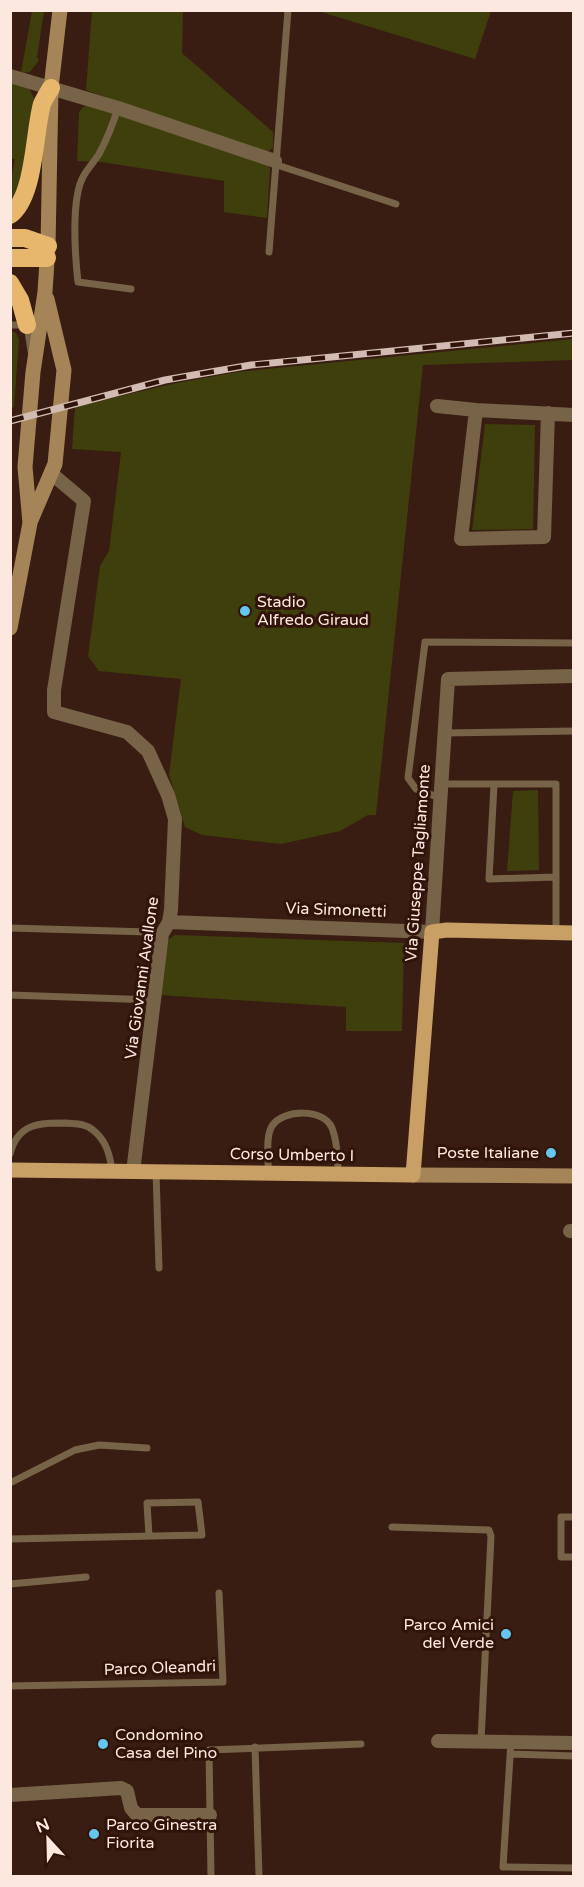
<svg xmlns="http://www.w3.org/2000/svg" width="584" height="1887" font-family="'Varela Round',sans-serif">
<rect width="100%" height="100%" fill="#3a1d12"/>
<path fill="#3e3f0c" d="M32,11h12l-7,46 2,3 -9,12 -9,1z
M92,11h91l-1,42 91,79v15l-4,4 -12,-1 -171,-60z
M318,11l173,-1v1l-16,48z
M11,79l17,7 6,12 -9,70 -14,39v-27l4,-21h-4z
M93,104l169,57 8,7 -3,50 -43,-6v-31l-123,-19 -24,-1 2,-49 4,-5z
M11,331l5,2 3,6 -5,68 -3,1z
M573,339v21l-150,5 -47,450h-8l-28,16 -59,13 -79,-9 -17,-8 -16,-52 12,-96 -82,-8 -11,-15 12,-90 9,-15 12,-99 -49,-3 3,-42 97,-23 65,-12z
M485,424l50,1 -2,104 -61,1z
M538,790l1,80 -32,1 6,-80z
M175,935l229,8 -2,88h-56v-24l-187,-12 9,-55z"/>
<g fill="none" stroke-linecap="round" stroke-linejoin="round">
<path stroke="#776347" stroke-width="7" d="M118,108c-5,16 -11,31 -19,46 -5,8 -12,15 -16,23 -12,22 -8,79 -5,105l53,7
M274,164l122,40
M269,252l19,-242
M10,325h17l4,26
M444,733l130,-2
M441,784h115v148
M494,785l-5,94 67,-2
M440,798l-24,-9 -8,-11 17,-136 149,1
M10,928l139,4 13,2
M10,995l144,5
M10,1154c8,-31 29,-31 56,-31 9,1 19,0 27,7 13,10 17,25 19,41
M156,1172l3,96
M268,1172c1,-13 -3,-34 4,-46 11,-17 52,-18 60,2 5,13 6,32 6,46
M10,1483l65,-33 24,-5 48,3
M574,1517h-13v40h13
M392,1527l97,3 2,6 -10,205
M10,1539l192,-4 -4,-33 -51,1 2,33
M10,1584l76,-7
M10,1686l213,-4 -4,-89
M511,1741l-8,126 71,1
M255,1747l4,129
M511,1754l63,2
M211,1876l-2,-126 152,-6"/>
<path stroke="#776347" stroke-width="14" d="M10,76l108,32 157,53
M437,406l39,4 98,5
M476,410l-15,129 83,-2 4,-124
M52,474l32,27 -30,189v22l73,20 21,19 20,44 7,24 -4,91 -2,12 -7,12 -29,238
M169,922l263,10 16,-253 126,-3
M570,1231h4
M438,1741l136,2
M10,1795l111,-7 6,3 4,17 6,7h73"/>
<path stroke="#a58558" stroke-width="15" d="M31,520l24,-56 9,-94 -17,-71
M10,628l20,-105 -5,-56 8,-95 12,-80 3,-46 3,-158 9,-78
M413,1175l161,1"/>
<path stroke="#c89f64" stroke-width="15" d="M10,1170l403,5 19,-243 15,-2 127,3"/>
<path stroke="#e8b76e" stroke-width="18" d="M10,215c25,-18 24,-83 32,-111 2,-5 6,-11 9,-16
M10,238h15l23,8
M10,258h37
M10,283l10,17 7,25"/>
<defs>
<path id="rail" d="M10,421l155,-41 86,-15 323,-32"/>
</defs>
<use href="#rail" stroke="#d1bbb2" stroke-width="7"/>
<use href="#rail" stroke="#301409" stroke-width="4.5" stroke-dasharray="14" stroke-linecap="butt"/>
</g>
<g fill="#65c5ee" stroke="#301409" stroke-width="2">
<circle cx="245" cy="611" r="6"/>
<circle cx="551" cy="1153" r="6"/>
<circle cx="506" cy="1634" r="6"/>
<circle cx="103" cy="1744" r="6"/>
<circle cx="94" cy="1834" r="6"/>
</g>
<g text-anchor="middle" dominant-baseline="central" stroke-width="6" stroke-linejoin="round" paint-order="stroke">
<g font-size="16" fill="#fde8e0" stroke="#301409" text-anchor="start">
<text x="257" y="602">Stadio<tspan x="257" dy="18">Alfredo Giraud</tspan></text>
<text x="539" y="1153" text-anchor="end">Poste Italiane</text>
<text x="494" y="1625" text-anchor="end">Parco Amici<tspan x="494" dy="18">del Verde</tspan></text>
<text x="115" y="1735">Condomino<tspan x="115" dy="18">Casa del Pino</tspan></text>
<text x="106" y="1825">Parco Ginestra<tspan x="106" dy="18">Fiorita</tspan></text>
</g>
<g font-size="16" fill="#fde8e0" stroke="#301409">
<text transform="translate(418 863) rotate(-86)">Via Giuseppe Tagliamonte</text>
<text transform="translate(336 910) rotate(2)">Via Simonetti</text>
<text transform="translate(142 978) rotate(-82)">Via Giovanni Avallone</text>
<text transform="translate(292 1155) rotate(1)">Corso Umberto I</text>
<text transform="translate(160 1668) rotate(-2)">Parco Oleandri</text>
</g>
</g>
<rect width="584" height="1887" fill="none" stroke="#fde8e0" stroke-width="24"/>
<g transform="translate(48 1839) rotate(338)" stroke="#301409" stroke-width="4.5" paint-order="stroke">
<path d="M0-4.5L10 22L0 15L-10 22Z" fill="#fde8e0"/>
<text y="-9" font-size="16" font-weight="bold" text-anchor="middle" fill="#fde8e0">N</text>
</g>
</svg>
